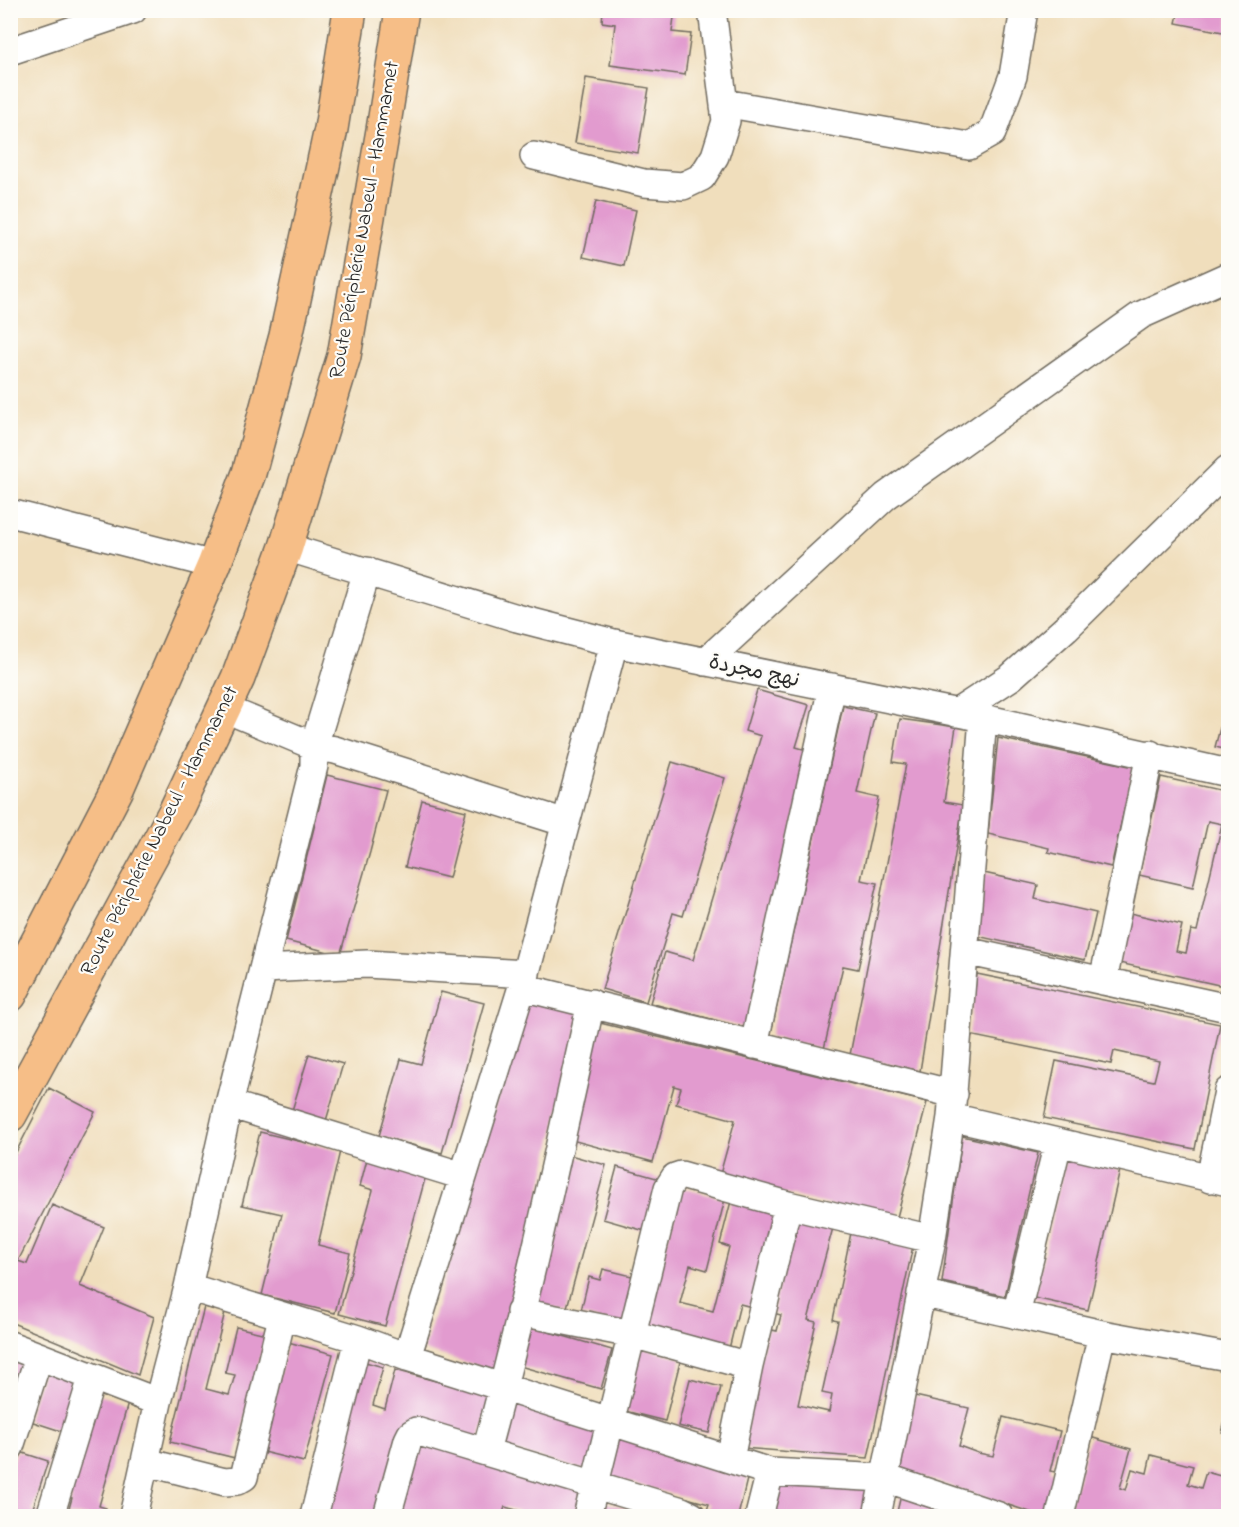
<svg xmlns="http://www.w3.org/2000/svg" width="1239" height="1527" font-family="'Indie Flower','Playpen Sans Arabic',sans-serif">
<rect width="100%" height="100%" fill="#fdfcf7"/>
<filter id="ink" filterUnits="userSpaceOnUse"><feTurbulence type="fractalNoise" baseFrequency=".0167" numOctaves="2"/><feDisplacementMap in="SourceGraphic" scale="12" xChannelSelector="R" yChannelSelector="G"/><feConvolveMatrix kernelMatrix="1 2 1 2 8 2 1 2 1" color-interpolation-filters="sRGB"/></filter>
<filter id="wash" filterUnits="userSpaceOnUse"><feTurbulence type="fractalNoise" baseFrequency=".008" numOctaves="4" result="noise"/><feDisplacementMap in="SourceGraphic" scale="24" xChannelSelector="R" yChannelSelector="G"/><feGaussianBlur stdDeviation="1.35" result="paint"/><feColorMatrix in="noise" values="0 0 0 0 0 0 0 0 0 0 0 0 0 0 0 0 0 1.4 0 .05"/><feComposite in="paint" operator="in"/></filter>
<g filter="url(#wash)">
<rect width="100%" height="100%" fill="#f0debc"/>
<g id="blocks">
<path fill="#e29bcf" d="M603,10h72l-3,22 19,2 -6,41 -75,-10 5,-41 -13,-2z
M1179,10h49v23l-52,-10z
M586,78l63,10 -11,65 -63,-10z
M596,201l40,9 -12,56 -41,-9z
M757,690l52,15 -13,42 14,4 -64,277 -96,-25 15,-51 28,8 68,-224 -16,-5z
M1228,698v52l-13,-3z
M843,706l32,7 -18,80 22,5 -18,82 16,3 -19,86 -15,-3 -19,83 -54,-12z
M900,719l56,8 -12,75 19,3 -43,266 -70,-16 56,-291 -13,-2z
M998,738l136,29 -23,100 -63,-15 1,-4 -61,-14z
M672,762l53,16 -42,138 -10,-3 -27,89 -44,-13z
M327,775l59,15 -16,62 -30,103 -54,-14z
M1161,777l67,15v195l-109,-24 11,-50 52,12 -6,26 10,2 5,-23 6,1 25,-107 -14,-3 -15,66 -54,-12z
M422,800l44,11 -17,67 -44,-11z
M984,873l54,12 -3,14 61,14 -11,47 -108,-24z
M977,974l243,50 -25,125 -151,-31 12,-57 98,20 5,-20 -45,-10 -3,13 -142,-29z
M441,992l43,11 -42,150 -63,-17 22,-77 20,5z
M527,997l54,15 -82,360 -75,-22z
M600,1023l327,79 -31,119 -177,-43 16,-58 -59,-16 5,-16 -7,-2 -21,76 -85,-23z
M309,1054l34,10 -18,60 -34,-10z
M49,1088l46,24 -77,149 9,3 25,-59 52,22 -24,59 74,31 -16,58 -128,-53v-158z
M260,1132l80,19 -22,94 32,8 -15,60 -73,-18 20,-81 -40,-9z
M962,1136l76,17 -33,143 -63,-14z
M570,1155l36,10 -40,146 -37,-10z
M1066,1157l54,13 -32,140 -54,-12z
M367,1159l59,16 -41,151 -46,-12 34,-124 -13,-4z
M617,1167l43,12 -15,52 -42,-12z
M681,1188l44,11 -18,71 -17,-5 -10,38 33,8 16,-64 -9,-3 11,-43 46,12 -25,94 -12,-3 -11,45 -84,-22z
M793,1216l41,8 -26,96 8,2 -18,83 31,7 3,-17 -10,-2 16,-72 -5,-1 19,-92 62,13 -46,217 -126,-10 25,-119 10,2 4,-16 -8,-2z
M603,1269l33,8 -12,49 -44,-11 9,-38 11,3z
M204,1307l21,5 -19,77 23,6 6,-20 -10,-2 11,-46 30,7 -31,124 -65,-16z
M528,1326l84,24 -11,39 -85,-24z
M288,1342l45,12 -29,108 -45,-11z
M637,1347l44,11 -16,63 -44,-11z
M10,1360l14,5 -13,34h-1z
M362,1361l21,6 -10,38 12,4 10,-39 96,26 -13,47 -72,-20 -25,93h-61z
M44,1368l38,12 -18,52 -37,-12z
M690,1379l31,8 -12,46 -31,-7z
M93,1394l35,9 -29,103 7,2 -2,8h-37l5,-18 -8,-2z
M915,1396l54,12 -10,38 19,7 15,3 10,-39 57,14 -10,40 10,2 -11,43h-7l-146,-48z
M509,1402l94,26 -12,44 -95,-26z
M1228,1410v25l-6,-2z
M617,1435l131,40 -10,41h-33l4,-12 -103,-28z
M416,1437l173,53 -7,26h-63l1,-5 -15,-4 -3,9h-108z
M1090,1437l41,12 -11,39 6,2 6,-21 15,4 4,-18 42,11 -5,18 13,4 5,-16 22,6v38h-161z
M17,1451l31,10 -16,50 11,3v2h-33v-45z
M778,1482l93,7 -7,27h-94z
M901,1495l64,21h-69z
M604,1502l51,14h-56z"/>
</g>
</g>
<g filter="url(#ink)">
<use href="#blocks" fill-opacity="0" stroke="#706a5e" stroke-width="1.5"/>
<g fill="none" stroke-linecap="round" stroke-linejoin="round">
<defs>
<path id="street" d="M10,51l123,-41
M724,103l245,43 23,-13 21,-57 11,-66
M534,156l110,27 39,3 19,-9 13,-21 11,-35 -14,-111
M10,513l204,52
M286,547l231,71 97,25 369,75 245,55
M705,662l181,-166 255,-181 87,-39
M223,708l91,38 53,-175
M956,713l55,-36 55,-49 162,-159
M965,951l263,57
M263,969l104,-5 159,10
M1103,981l47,-227
M522,987l432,107
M754,1045l78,-358
M229,1104l234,72
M951,1117l277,65
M1210,1179l18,-88
M188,1287l170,52 49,18 363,115 115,6 114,38
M921,1293l181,41 126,23
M520,1312l112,22 117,32
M1016,1315l42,-172
M10,1345l148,57
M407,1357l115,-370 92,-344
M10,1447l29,-91
M486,1451c40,-148 72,-298 105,-448
M730,1459l19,-93 39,-161
M146,1462l79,20 12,-1 7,-4 38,-160
M50,1516l42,-138
M133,1516l25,-114 30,-115 41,-183 85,-338v-20l21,4 231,73
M314,1516l44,-177
M387,1516l21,-76 3,-6 5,-3 266,80 10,5
M587,1516l81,-328 7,-11 6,-2 107,30 144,34
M759,1516l11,-44
M877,1516l55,-277 19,-122 32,-399
M1060,1516l42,-182"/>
<path id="highway" d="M10,995l106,-204 98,-226 35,-92 37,-137 45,-207 19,-119
M10,1115l165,-303 63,-134 48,-131 58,-191 39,-226 19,-120"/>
</defs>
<use href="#street" stroke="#706a5e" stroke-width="30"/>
<use href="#highway" stroke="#706a5e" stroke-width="36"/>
<use href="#street" stroke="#fff" stroke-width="27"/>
<use href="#highway" stroke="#f6be87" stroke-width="33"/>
</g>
</g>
<g text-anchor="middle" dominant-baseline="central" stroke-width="4.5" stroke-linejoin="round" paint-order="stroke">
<g font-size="21" fill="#2b2b2b" stroke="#fdfcf7">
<text transform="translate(365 220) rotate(-80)">Route Périphérie Nabeul - Hammamet</text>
<text transform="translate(754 672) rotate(12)">نهج مجردة</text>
<text transform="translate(160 831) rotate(-63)">Route Périphérie Nabeul - Hammamet</text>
</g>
</g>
<rect width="1239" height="1527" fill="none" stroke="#fdfcf7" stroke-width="36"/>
</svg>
